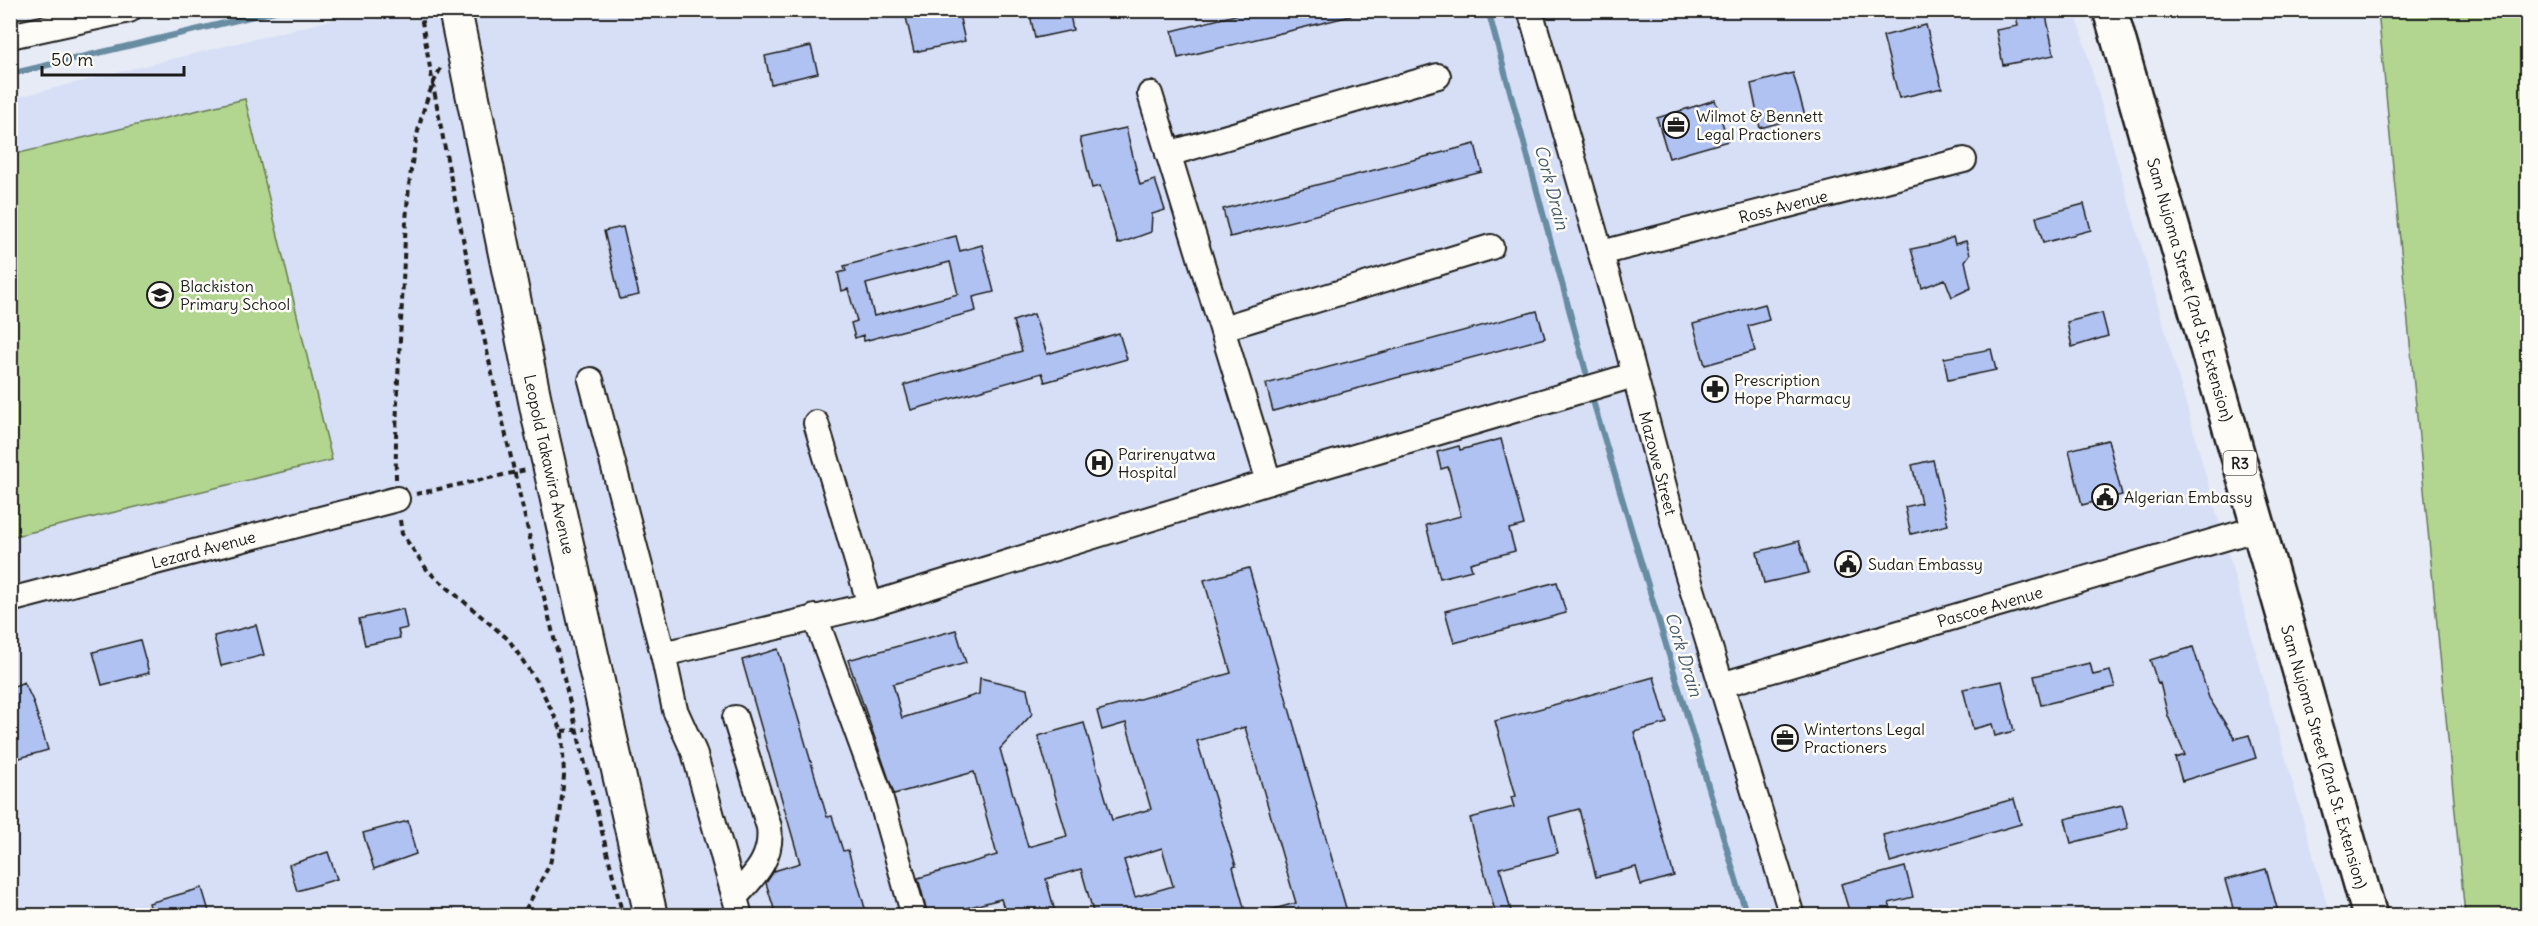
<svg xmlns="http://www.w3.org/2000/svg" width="2538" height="926" font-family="Delius,sans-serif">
<rect width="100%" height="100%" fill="#e6ebf6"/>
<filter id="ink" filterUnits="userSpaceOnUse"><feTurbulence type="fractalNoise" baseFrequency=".0167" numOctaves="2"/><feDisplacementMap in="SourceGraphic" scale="12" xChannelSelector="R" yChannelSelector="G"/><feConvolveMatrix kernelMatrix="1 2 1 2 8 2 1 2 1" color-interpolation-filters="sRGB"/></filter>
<g filter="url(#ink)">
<path fill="#d6dff5" d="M372,10l1703,1 255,904h-2319l-1,-816z"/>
<path fill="#b2d690" stroke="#677956" stroke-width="1.5" d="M2378,11h149v904h-62z
M245,99l87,361 -321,77v-382z"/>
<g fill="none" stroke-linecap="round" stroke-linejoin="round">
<path stroke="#688ca2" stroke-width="6" d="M1488,10l98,362
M10,74l269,-64
M1593,401l154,515"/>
</g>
<path fill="#b0c2f2" stroke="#1c1c1c" stroke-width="1.5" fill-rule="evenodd" d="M937,10h21l7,31 -51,11 -8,-35z
M1029,10h40l4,20 -38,8z
M1255,10h96v6l-173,42 -6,-27z
M2015,10h30l9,45 -51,10 -7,-35 22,-4z
M1926,25l16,63 -43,10 -16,-62z
M811,46l7,27 -47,11 -6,-28z
M1793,73l12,43 -45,12 -9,-44z
M1715,100l13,41 -59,17 -12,-40z
M1126,128l14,57 15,-5 10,30 -13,4 -1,18 -33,12 -18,-58 -8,2 -12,-50z
M1475,144l7,28 -252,65 -7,-28z
M2084,204l7,26 -48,13 -7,-26z
M623,227l16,68 -19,4 -16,-68z
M956,236l4,15 22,-6 12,47 -21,5 3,14 -112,30 -1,-6 -8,3 -4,-15 6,-2 -9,-32 -6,2 -4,-18 8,-2 -2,-5zM950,262l8,32 -84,22 -8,-32z
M1953,237l2,7 11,-3 4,13 -5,7 6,27 -19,9 -7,-18 -23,9 -11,-39 25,-5z
M1765,304l4,16 -21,6 7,25 -50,14 -12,-41z
M1537,311l8,27 -272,73 -7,-27z
M2102,313l6,23 -36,11 -5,-25z
M1034,314l13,40 72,-21 8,26 -82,23 -3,-9 -131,37 -7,-25 118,-34 -9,-30z
M1991,349l5,21 -48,10 -4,-22z
M1501,439l23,86 -15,4 6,22 -45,12 2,7 -32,8 -14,-53 35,-9 -13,-49 -7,2 -4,-17 22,-6 1,4z
M2108,440l14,55 -40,10 -13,-55z
M1933,460l15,65 -37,9 -6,-27 16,-4 -9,-38z
M1799,541l10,32 -45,10 -7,-31z
M1249,568l99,347h-82v-4l30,-8 -51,-176 -48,14 39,125 -3,1 13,48h-152l-13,-46 -35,10 10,36h-50l-5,-16 -35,9 2,7h-40l-10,-37 79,-23 -23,-83 -80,22 -46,-134 108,-30 10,33 -73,21 9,34 77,-24 1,-16 47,11 5,25 -32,35 28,98 39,-11 -29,-100 46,-13 28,97 39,-11 -25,-86 -24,7 -5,-19 134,-38 -27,-93zM1162,848l11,38 -38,11 -11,-37z
M1557,582l9,31 -112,30 -9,-32z
M403,609l4,19 -9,2 2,8 -35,7 -6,-26z
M256,625l8,30 -43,11 -7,-30z
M140,640l9,33 -47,12 -9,-33z
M2193,647l16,51 26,41 14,-4 7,23 -74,23 -7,-23 10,-3 -17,-39 -8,-33 -2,1 -8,-24z
M778,649l49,168 5,-1 11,35 5,-1 19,65h-91l-10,-32 8,-12 26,-8 -58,-203z
M2090,663l3,12 17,-4 5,16 -74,18 -7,-29z
M1654,677l13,46 -33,9 40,144 -33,9 -5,-18 -40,10 -17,-68 -30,8 9,36 -58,15 12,47h-16l-26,-97 44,-11 -3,-10 5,-1 -21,-75z
M2002,681l12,50 -19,5 -3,-12 -19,5 -10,-40z
M24,682l9,19 15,49 -32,9 -6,-19v-52z
M2014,799l7,25 -131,38 -7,-27z
M2122,805l6,23 -57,15 -6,-24z
M408,821l8,33 -42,15 -11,-36z
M328,852l9,27 -40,12 -8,-26z
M1905,867l8,30 -24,6 4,12h-26l-1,-6 -16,5 -9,-30z
M2266,869l13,46h-44l-10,-35z
M202,888l8,27h-58l-3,-12z"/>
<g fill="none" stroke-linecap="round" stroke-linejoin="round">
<defs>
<g id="minor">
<path id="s1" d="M1530,10l91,313 64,243 107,350"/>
<path d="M10,36l119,-26"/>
<path d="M1150,94l119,388"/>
<path d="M1168,154l270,-78"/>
<path id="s2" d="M1601,253l363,-93"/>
<path d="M1223,328l268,-81"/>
<path d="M591,380l72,274"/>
<path d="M816,423l54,182"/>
<path id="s3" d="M10,600l387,-101"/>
<path d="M815,617l63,172 36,127"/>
<path id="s4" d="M1721,685l538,-157"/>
<path d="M735,718l34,109c4,31 -14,48 -34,70"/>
<path d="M740,916l-46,-164 -19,-42 -12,-56 207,-49 399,-123 365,-107"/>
</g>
<g id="major">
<path id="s5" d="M455,10l84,410 112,496"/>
</g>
<g id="highway">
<path id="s6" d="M2110,10l260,906"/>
</g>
</defs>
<use href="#minor" stroke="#1c1c1c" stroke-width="28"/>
<use href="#major" stroke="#1c1c1c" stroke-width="36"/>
<use href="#highway" stroke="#1c1c1c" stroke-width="38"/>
<path stroke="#1c1c1c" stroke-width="4" stroke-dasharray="6 4.5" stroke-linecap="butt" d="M420,10c51,303 127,601 201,898
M396,479c-1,-59 3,-118 6,-177 4,-73 3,-171 40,-236
M416,494l110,-24
M400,520l2,14 26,37 81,69 30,45 23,46 2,45 -4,40 -10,48 -28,52
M562,731l23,-2"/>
<use href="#minor" stroke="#fdfcf7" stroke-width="24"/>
<use href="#major" stroke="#fdfcf7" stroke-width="32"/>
<use href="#highway" stroke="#fdfcf7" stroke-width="33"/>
</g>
</g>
<defs>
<symbol id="office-ring" viewBox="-11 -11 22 22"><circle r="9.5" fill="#fdfcf7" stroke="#1c1c1c" stroke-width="1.5"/><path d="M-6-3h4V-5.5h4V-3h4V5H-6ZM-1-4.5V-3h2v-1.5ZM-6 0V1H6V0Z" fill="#1c1c1c"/></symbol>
<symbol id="school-ring" viewBox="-11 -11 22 22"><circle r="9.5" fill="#fdfcf7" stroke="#1c1c1c" stroke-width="1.5"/><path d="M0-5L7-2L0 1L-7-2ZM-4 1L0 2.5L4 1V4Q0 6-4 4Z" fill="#1c1c1c"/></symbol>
<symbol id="pharmacy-ring" viewBox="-11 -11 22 22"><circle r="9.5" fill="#fdfcf7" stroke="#1c1c1c" stroke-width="1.5"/><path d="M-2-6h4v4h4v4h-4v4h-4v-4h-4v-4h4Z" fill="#1c1c1c"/></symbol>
<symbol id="hospital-ring" viewBox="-11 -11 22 22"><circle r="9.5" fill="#fdfcf7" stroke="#1c1c1c" stroke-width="1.5"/><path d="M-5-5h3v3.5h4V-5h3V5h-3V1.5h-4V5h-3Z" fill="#1c1c1c"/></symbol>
<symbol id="civic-ring" viewBox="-11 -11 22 22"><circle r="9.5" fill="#fdfcf7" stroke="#1c1c1c" stroke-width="1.5"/><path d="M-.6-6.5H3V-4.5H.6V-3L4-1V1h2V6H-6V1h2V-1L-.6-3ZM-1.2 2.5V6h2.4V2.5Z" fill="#1c1c1c"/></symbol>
</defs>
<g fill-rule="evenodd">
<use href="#office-ring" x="1661" y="110" width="30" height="30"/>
<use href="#school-ring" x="145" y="280" width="30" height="30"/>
<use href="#pharmacy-ring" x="1700" y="374" width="30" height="30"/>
<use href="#hospital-ring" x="1084" y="448" width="30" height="30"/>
<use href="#civic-ring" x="2090" y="482" width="30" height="30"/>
<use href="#civic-ring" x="1833" y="549" width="30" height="30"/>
<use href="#office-ring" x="1770" y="723" width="30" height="30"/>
</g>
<g text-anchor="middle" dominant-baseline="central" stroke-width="5" stroke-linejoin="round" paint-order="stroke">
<rect fill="#fdfcf7" stroke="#605f5e" stroke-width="1.5" x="2223.5" y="451" width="33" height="24" rx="4.5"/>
<g font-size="15" font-weight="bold" fill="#1c1c1c">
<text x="2240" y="463">R3</text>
</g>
<g font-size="16" fill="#1c1c1c" stroke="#fdfcf7" text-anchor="start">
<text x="1696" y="116">Wilmot &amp; Bennett<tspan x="1696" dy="18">Legal Practioners</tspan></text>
<text x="180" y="286">Blackiston<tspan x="180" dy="18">Primary School</tspan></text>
<text x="1734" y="380">Prescription<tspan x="1734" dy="18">Hope Pharmacy</tspan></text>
<text x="1118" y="454">Parirenyatwa<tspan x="1118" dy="18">Hospital</tspan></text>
<text x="2124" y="497">Algerian Embassy</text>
<text x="1868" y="564">Sudan Embassy</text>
<text x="1804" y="729">Wintertons Legal<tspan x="1804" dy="18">Practioners</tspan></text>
</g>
<g font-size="16" fill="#1c1c1c" stroke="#fdfcf7">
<text stroke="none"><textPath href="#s2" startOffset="188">Ross Avenue</textPath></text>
<text stroke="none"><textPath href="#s6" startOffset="291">Sam Nujoma Street (2nd St. Extension)</textPath></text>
<text stroke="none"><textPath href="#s5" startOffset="464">Leopold Takawira Avenue</textPath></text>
<text stroke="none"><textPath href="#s1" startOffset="471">Mazowe Street</textPath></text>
<text stroke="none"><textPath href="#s3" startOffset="200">Lezard Avenue</textPath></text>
<text stroke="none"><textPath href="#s4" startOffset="280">Pascoe Avenue</textPath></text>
<text stroke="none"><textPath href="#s6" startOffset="777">Sam Nujoma Street (2nd St. Extension)</textPath></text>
</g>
<g font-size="18" font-style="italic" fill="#485d6a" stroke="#fdfcf7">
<text transform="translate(1552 187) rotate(75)">Cork Drain</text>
<text transform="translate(1684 654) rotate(73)">Cork Drain</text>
</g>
</g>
<rect width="2538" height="926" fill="none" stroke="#fdfcf7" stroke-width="36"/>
<rect x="18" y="18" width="2502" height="890" fill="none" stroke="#1c1c1c" stroke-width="2" filter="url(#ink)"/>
<path d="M42 66v9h142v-9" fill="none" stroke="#1c1c1c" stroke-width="3"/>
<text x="51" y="66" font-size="18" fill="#1c1c1c" stroke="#fdfcf7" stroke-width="4.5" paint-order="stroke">50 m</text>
</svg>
